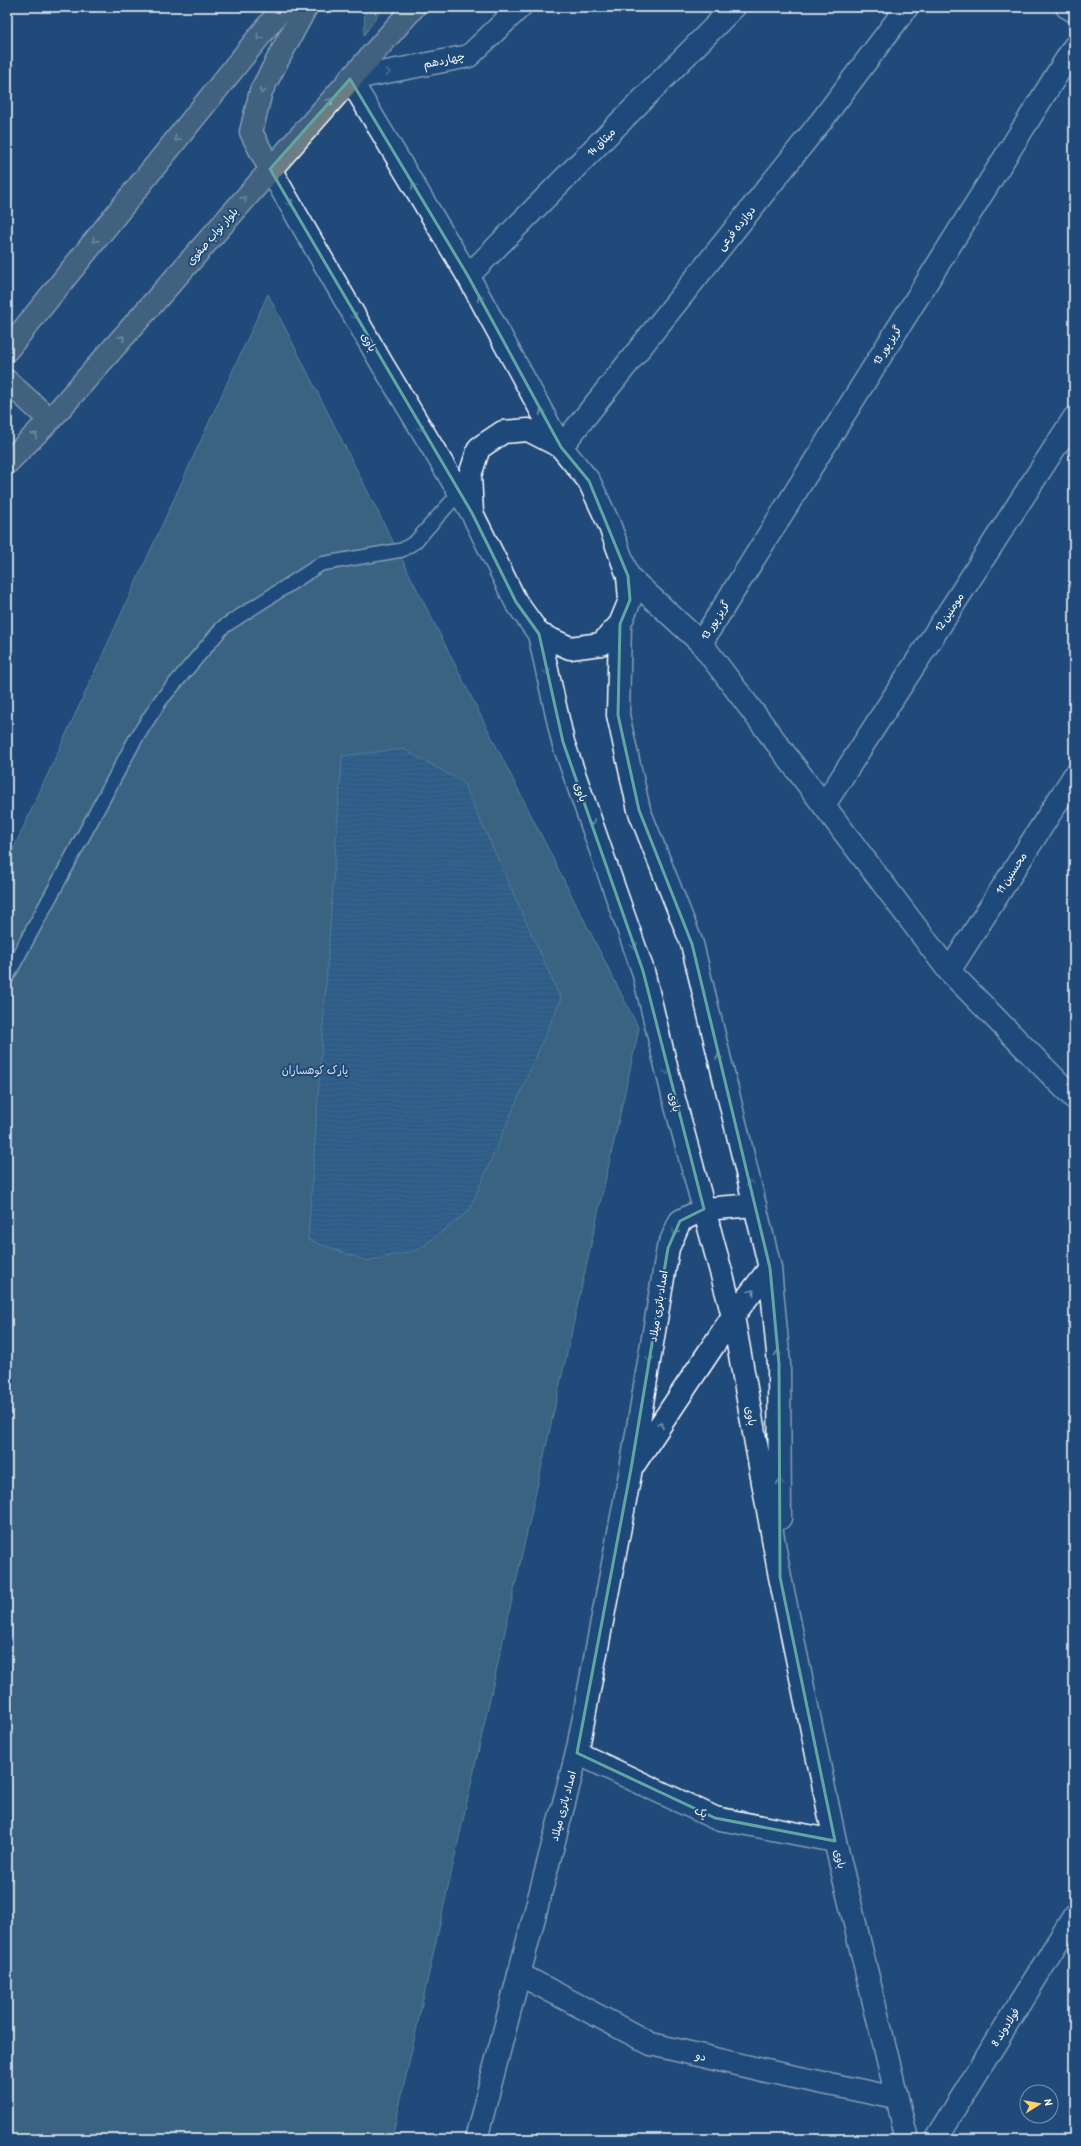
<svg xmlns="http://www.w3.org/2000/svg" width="1081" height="2146" font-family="'Patrick Hand','Playpen Sans Arabic',sans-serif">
<defs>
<pattern id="water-rules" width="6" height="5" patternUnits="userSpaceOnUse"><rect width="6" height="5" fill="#457ca2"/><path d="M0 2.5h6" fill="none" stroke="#486477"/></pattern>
</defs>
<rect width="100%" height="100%" fill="#1f4a7a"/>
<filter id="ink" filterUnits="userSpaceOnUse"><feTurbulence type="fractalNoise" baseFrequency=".025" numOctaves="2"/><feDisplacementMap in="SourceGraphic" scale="8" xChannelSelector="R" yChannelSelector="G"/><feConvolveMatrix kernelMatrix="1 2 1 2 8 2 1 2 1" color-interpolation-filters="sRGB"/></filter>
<g filter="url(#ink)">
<path fill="#5a8289" stroke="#acc0c4" d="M365,7h18l-19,28z
M268,294l371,735 -247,1110h-385v-1276z"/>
<path fill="url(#water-rules)" stroke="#8fb0c7" d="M403,749l60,33 98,217 -92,212 -51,39 -51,11 -59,-21 34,-484z"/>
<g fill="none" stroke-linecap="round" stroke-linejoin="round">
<defs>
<path id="service" d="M7,977l128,-237 25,-39 63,-74 98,-63 81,-14 13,-8 45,-50"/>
<path id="minor" d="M1067,7l7,4
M350,79l119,-23 51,-49
M468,276l266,-269
M561,447l261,-327 85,-113
M628,576l73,67 248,328 125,127
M701,643l373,-596
M824,805l250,-387
M949,971l125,-195
M577,1753l138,65 120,23
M519,1974l132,70 120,28 125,26
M936,2139l138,-223"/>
<path id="tertiary" d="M350,79l118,197 93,171
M270,169l111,193 89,148
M528,430l33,17 28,34 20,43 19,52 2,24 -10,24 -19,20 -31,4 -31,-14 -23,-32 -44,-89 -2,-38 9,-27 24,-16z
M620,624l-2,91 21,95 53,134 78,324 9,96 1,154
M539,634l24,108 80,229 30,124 60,221 47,261 55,264 72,298
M635,1463l98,-147 37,-48
M476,2139l101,-386 54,-284 37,-221 12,-27 24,-12 51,-4"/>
<path id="primary" d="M270,169l-19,-37 10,-41 45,-84
M7,350l276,-343
M7,381l43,39
M7,463l43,-43 364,-413"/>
</defs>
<use href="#service" stroke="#fff" stroke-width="16"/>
<use href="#minor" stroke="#fff" stroke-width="25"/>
<use href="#tertiary" stroke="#fff" stroke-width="25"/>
<use href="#primary" stroke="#fff" stroke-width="25"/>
<use href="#service" stroke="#1f4a7a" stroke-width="13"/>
<use href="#minor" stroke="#1f4a7a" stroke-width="22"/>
<use href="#tertiary" stroke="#1f4a7a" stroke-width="22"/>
<use href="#primary" stroke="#6c7e84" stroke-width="22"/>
</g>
<defs><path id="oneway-chevron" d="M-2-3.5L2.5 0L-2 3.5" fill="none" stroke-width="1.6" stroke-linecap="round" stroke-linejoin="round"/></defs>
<g stroke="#ccd2d4">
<use href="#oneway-chevron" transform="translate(259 37) rotate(129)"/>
<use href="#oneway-chevron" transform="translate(262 91) rotate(112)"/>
<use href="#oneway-chevron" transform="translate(330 101) rotate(-48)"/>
<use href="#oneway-chevron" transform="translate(177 139) rotate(129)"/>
<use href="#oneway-chevron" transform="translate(244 199) rotate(-49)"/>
<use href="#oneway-chevron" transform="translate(95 240) rotate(129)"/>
<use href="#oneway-chevron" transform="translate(122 338) rotate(-49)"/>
<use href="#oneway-chevron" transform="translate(35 435) rotate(-45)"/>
</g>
<g stroke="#7992af">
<use href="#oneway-chevron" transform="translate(388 72) rotate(-11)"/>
<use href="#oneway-chevron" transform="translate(414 186) rotate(-121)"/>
<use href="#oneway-chevron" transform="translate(290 203) rotate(60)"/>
<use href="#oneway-chevron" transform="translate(480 298) rotate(-119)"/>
<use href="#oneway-chevron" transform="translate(354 316) rotate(60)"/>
<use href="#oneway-chevron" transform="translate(542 412) rotate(-119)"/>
<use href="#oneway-chevron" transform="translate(421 428) rotate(59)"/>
<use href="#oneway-chevron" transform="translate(547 672) rotate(77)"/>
<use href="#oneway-chevron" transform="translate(592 823) rotate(71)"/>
<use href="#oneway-chevron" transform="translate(634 946) rotate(71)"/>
<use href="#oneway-chevron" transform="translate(719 1057) rotate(-104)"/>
<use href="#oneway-chevron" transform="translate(667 1072) rotate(77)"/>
<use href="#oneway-chevron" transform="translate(750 1183) rotate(-104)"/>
<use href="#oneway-chevron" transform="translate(675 1232) rotate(115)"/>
<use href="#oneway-chevron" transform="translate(752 1292) rotate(-52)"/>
<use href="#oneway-chevron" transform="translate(778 1353) rotate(-94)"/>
<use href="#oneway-chevron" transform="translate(649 1359) rotate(99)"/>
<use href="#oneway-chevron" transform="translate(661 1425) rotate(-57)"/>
<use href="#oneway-chevron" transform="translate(780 1482) rotate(-90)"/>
</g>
</g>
<path d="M0 0H1081V2146H0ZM350,79l118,197 93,171 28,34 39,95 2,24 -10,24 -2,91 21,95 53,134 78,324 9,96 1,213 55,264 -120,-23 -138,-65 54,-284 37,-221 12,-27 24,-12 -61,-238 -80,-229 -24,-108 -23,-32 -44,-89 -202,-344z" fill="#1f4a7a" fill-opacity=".55" fill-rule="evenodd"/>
<path fill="none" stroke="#63a6a1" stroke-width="3" stroke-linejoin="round" d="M350,79l118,197 93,171 28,34 39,95 2,24 -10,24 -2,91 21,95 53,134 78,324 9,96 1,213 55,264 -120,-23 -138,-65 54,-284 37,-221 12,-27 24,-12 -61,-238 -80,-229 -24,-108 -23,-32 -44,-89 -202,-344z"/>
<g text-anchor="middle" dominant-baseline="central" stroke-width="4" stroke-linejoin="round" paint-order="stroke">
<g font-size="11" fill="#fff" stroke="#1f4a7a">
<text transform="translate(444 60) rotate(-12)">چهاردهم</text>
<text transform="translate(601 142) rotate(-45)">میثاق 14</text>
<text transform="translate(736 228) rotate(-51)">دوازده فرعی</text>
<text transform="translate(212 236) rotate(-49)">بلوار نواب صفوی</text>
<text transform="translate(369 342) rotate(60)">باوی</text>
<text transform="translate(887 345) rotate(-58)">گریز پور 13</text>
<text transform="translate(949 612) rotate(-57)">مومنین 12</text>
<text transform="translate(715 620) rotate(-58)">گریز پور 13</text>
<text transform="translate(581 792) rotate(71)">باوی</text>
<text transform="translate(1011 873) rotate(-57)">محسنین 11</text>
<text transform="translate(675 1102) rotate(75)">باوی</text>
<text transform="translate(658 1306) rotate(-81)">امداد باتری میلاد</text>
<text transform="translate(751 1416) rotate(80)">باوی</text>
<text transform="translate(563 1806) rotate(-75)">امداد باتری میلاد</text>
<text transform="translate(701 1812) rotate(26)">یک</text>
<text transform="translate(840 1859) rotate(76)">باوی</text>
<text transform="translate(1005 2027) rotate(-58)">فولادوند 8</text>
<text transform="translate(701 2056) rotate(13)">دو</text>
</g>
<g font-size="11" fill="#d6e0e2" stroke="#1f4a7a">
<text x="315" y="1070">پارک کوهساران</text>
</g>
</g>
<rect width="1081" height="2146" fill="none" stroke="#1f4a7a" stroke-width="24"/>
<rect x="12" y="12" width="1057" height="2122" fill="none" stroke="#fff" stroke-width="1.5" filter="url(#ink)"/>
<g transform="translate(1039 2104) rotate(79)"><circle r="19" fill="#1f4a7a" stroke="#7992af"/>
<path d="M0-3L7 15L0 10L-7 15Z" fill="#ffd166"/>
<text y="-6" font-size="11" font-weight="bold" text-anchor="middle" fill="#ffffff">N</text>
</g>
</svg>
